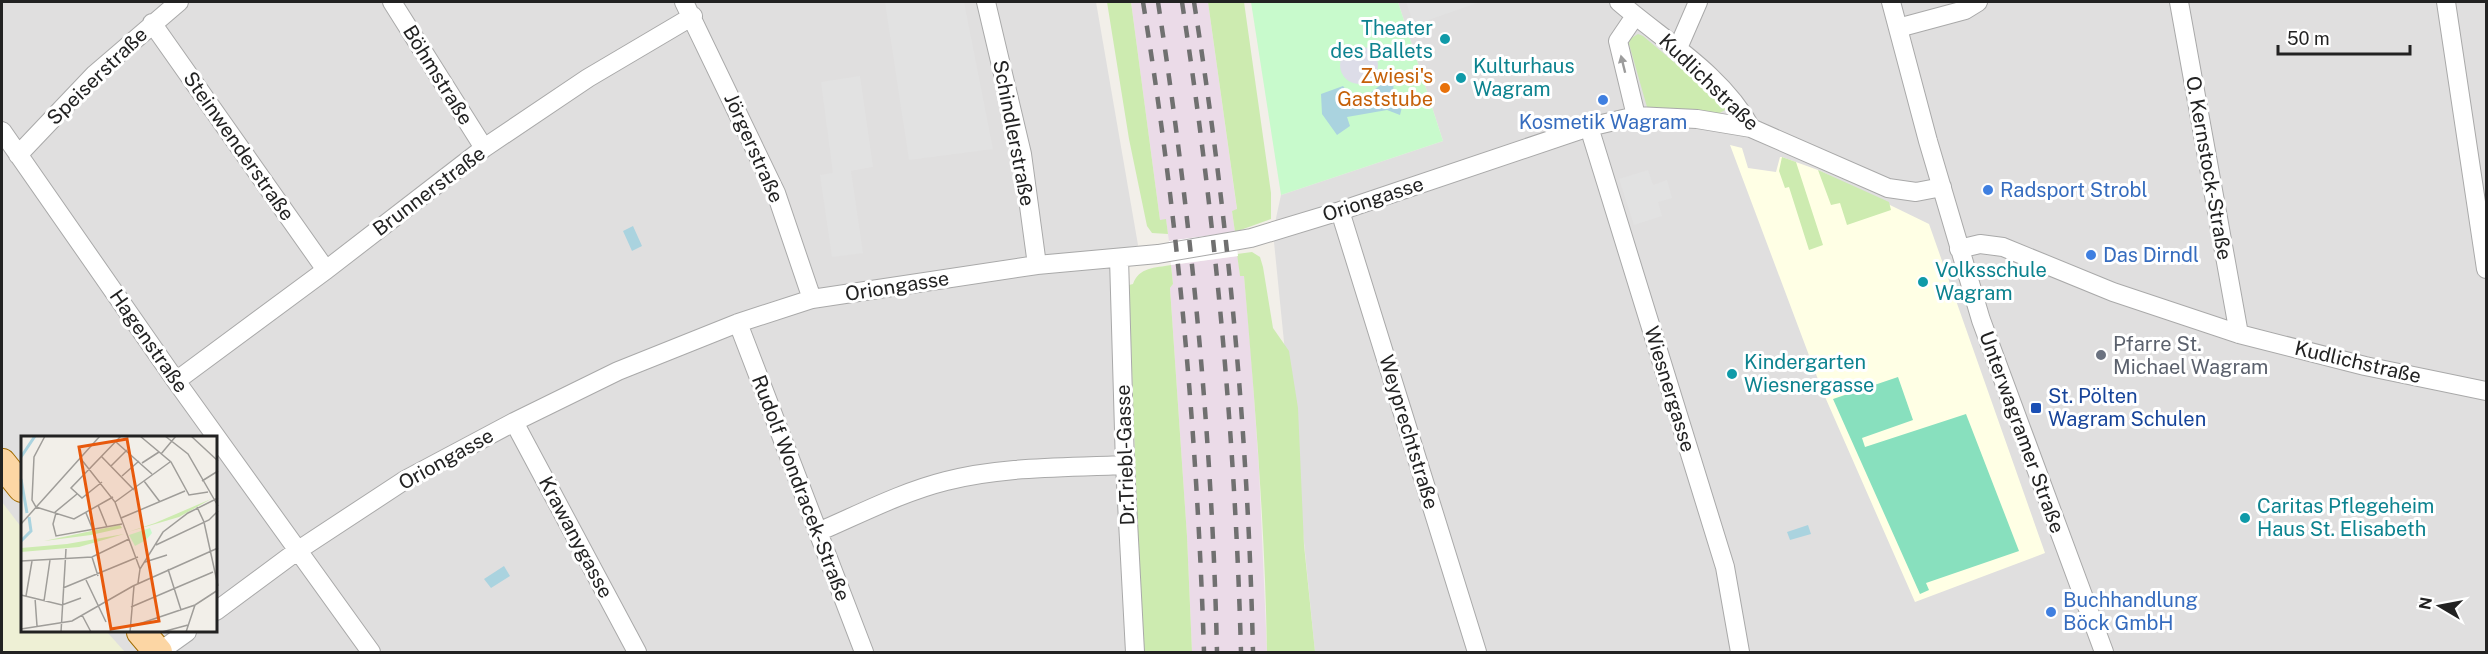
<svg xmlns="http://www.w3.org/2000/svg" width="2488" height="654" font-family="'Public Sans',sans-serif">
<rect width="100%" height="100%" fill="#f2efe9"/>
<path fill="#e0dfdf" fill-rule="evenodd" d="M2,2h1094l42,243 -25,57 19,350h-1130zM22,438h194v194h-194z
M1398,2h1088v650h-1171l-42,-420 8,-37 162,-54z"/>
<path fill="#ebdbe8" d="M1131,2h77l29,208 -5,1 3,21 -66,9 -3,-21h-6z
M1238,256l2,20h4l7,77 8,116 8,183h-75l-5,-116 -17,-248 3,-4 -2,-19z"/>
<path fill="#ffffe5" d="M1730,145l12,3 6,20 28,4 4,-15h2l36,13 111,54 116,329 -130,49 -93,-212z"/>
<path fill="#eef0d5" d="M2,502l20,26v104h85l18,20h-123z"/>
<path fill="#cdebb0" d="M1107,2h24l29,218 6,-1 2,15 -16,-1 -5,-7 -18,-87z
M1208,2h36l27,191v26l-36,13 -3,-21 5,-2z
M1638,34l5,2 82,69v5l-7,4 -71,-7 -18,-63 1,-5z
M1782,157l14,5 27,83 -14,5 -20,-63 -4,1 -6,-17z
M1818,170l71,32 2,8 -44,15 -7,-22 -9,2z
M1252,252l8,5 3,10 10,61 16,23 9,57 6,137 11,107h-48c-2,-125 -12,-251 -23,-376h-4l-3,-22z
M1171,265l2,19 -3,4 17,248 5,116h-50l-13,-367 4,-1c6,-17 22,-16 38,-19z"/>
<path fill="#c8facc" d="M1251,2h147l45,139 -162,54z"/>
<path fill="#88e0be" d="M1898,377l15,43 -51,18 3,9 101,-33 53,137 -93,32 3,7 -9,4 -87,-195z"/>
<path fill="#e2e2e2" d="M885,2h79l29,147 -84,11z
M1406,2h74l-66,23z
M860,76l13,91 -22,4 12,82 -31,4 -12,-82 13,-2 -12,-91z
M1648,170l5,15 14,-5 5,18 -14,4 4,14 -28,9 -15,-46z"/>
<path fill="#dddde8" d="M1340 65a19 19 0 1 1 38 0a19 19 0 1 1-38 0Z"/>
<path fill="#aad3df" d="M1395,68l-2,24 9,15 -2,8 -13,-5 -40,7 3,9 -13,9 -15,-21 -1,-20 22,-8 9,11 17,-3 14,-11v-10z
M633,226l9,20 -10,5 -9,-20z
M1808,525l3,9 -21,6 -3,-8z
M504,566l6,10 -19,12 -7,-9z"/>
<path fill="#fff" d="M1235,232l3,24 -67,9 -2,-24z"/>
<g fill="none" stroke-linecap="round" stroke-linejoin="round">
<defs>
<path id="minor" d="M392,2l92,146
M684,2l92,191 36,106
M986,2l36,152 15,111
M1619,2c45,39 103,72 132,126
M1891,2l37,139 53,179 123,332
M2179,2l60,332
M2446,2l40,267
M1635,16l-17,25 18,75
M152,23l174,247
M1898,28l67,-18 13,-8
M1678,48l20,-46
M1589,127l136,440 15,85
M2,131l174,250 195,271
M18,155l77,-81 84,-72
M1340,211l137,441
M1959,249l21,-5 23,3 110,45 126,42 126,32 121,25
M1119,258l6,207 10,187
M738,323l126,329
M176,381l150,-111 158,-122 104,-70 105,-62
M514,422l123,230
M818,532c42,-18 84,-40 128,-51 58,-15 119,-13 179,-16
M216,611l81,-60 108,-71 109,-58 104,-51 120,-48 74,-24 225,-34 121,-11 93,-16 89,-27 249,-84 47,-11 61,3 54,9 137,60 28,4 26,-5
M159,652l28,-20"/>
<path id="primary" d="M2,463l20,25
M141,632l17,20"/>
</defs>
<use href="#minor" stroke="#a9a9a9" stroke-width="20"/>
<use href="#primary" stroke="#a06b00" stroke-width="30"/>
<use href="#minor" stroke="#fff" stroke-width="18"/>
<use href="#primary" stroke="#fcd6a4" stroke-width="28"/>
<path stroke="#707070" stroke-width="4.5" stroke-dasharray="12 12" stroke-linecap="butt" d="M1143,2c35,215 54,432 61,650
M1158,2c33,215 54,433 59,650
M1182,2c33,215 53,432 59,650
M1194,2c34,215 54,433 59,650"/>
</g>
<defs><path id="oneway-solid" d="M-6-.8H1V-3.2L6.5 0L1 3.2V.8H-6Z" transform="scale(1.5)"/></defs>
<use fill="#9c9c9c" href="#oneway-solid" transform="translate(1623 64) rotate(-104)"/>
<g fill="#0f9aa8" stroke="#fff" stroke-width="2">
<circle cx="1445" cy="39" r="6"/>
<circle cx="1461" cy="78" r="6"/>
<circle cx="1923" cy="282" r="6"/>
<circle cx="1732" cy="374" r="6"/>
<circle cx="2245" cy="518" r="6"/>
</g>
<circle fill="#e8710a" stroke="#fff" stroke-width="2" cx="1445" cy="88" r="6"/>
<g fill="#3f7fe0" stroke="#fff" stroke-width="2">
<circle cx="1603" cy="100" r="6"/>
<circle cx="1988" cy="190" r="6"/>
<circle cx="2091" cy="255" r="6"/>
<circle cx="2051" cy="612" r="6"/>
</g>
<circle fill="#6b7280" stroke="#fff" stroke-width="2" cx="2101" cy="355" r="6"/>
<rect fill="#1a4fb4" stroke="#fff" stroke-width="2" x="2030" y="402" width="12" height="12" rx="3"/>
<g text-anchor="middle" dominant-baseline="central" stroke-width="6" stroke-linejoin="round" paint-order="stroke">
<g font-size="20" fill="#0d838f" stroke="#fff" text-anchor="start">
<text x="1433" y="28" text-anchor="end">Theater<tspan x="1433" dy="23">des Ballets</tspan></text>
<text x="1473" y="66">Kulturhaus<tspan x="1473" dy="23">Wagram</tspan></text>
<text x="1935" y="270">Volksschule<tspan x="1935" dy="23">Wagram</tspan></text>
<text x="1744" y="362">Kindergarten<tspan x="1744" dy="23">Wiesnergasse</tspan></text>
<text x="2257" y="506">Caritas Pflegeheim<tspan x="2257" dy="23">Haus St. Elisabeth</tspan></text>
</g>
<g font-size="20" fill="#222" stroke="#fff">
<text transform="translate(438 75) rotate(58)">Böhmstraße</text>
<text transform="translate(97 76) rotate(-44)">Speiserstraße</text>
<text transform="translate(1709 82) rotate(44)">Kudlichstraße</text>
<text transform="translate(1014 133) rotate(79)">Schindlerstraße</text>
<text transform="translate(239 146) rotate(55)">Steinwenderstraße</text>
<text transform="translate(754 148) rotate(66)">Jörgerstraße</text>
<text transform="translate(2209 168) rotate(80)">O. Kernstock-Straße</text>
<text transform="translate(429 191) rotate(-37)">Brunnerstraße</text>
<text transform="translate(1373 199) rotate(-18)">Oriongasse</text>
<text transform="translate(897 286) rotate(-9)">Oriongasse</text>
<text transform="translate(149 341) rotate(55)">Hagenstraße</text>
<text transform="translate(2358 362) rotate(13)">Kudlichstraße</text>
<text transform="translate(1670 389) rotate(73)">Wiesnergasse</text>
<text transform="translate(1409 432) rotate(73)">Weyprechtstraße</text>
<text transform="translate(2022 432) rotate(70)">Unterwagramer Straße</text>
<text transform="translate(1125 455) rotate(-92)">Dr.Triebl-Gasse</text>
<text transform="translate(446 459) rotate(-29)">Oriongasse</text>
<text transform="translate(801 488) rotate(69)">Rudolf Wondracek-Straße</text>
<text transform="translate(576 537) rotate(62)">Krawanygasse</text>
</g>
<g font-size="20" fill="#c56008" stroke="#fff" text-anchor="end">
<text x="1433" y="76">Zwiesi's<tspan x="1433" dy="23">Gaststube</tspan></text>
</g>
<g font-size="20" fill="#366cbe" stroke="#fff" text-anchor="start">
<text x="1603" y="122" text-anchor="middle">Kosmetik Wagram</text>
<text x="2000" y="190">Radsport Strobl</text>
<text x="2103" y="255">Das Dirndl</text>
<text x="2063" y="600">Buchhandlung<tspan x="2063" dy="23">Böck GmbH</tspan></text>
</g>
<g font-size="20" fill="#5b616d" stroke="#fff" text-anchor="start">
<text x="2113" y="344">Pfarre St.<tspan x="2113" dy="23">Michael Wagram</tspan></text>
</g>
<g font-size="20" fill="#164399" stroke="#fff" text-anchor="start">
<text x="2048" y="396">St. Pölten<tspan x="2048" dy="23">Wagram Schulen</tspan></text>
</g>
</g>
<g transform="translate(21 436)">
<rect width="196" height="196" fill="#f2efe9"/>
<path d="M190,63l-32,18 -51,15 27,-9zM99,89l2,3 -31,7 -47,6zM103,98l-45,13 -58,5v-4l46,-4z" fill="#cdebb0"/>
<path d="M129,92l2,5 -6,7 -11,6 -6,-11z" fill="#c8facc"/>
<path fill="none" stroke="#aad3df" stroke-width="3" d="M0,21l14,-21M0,43l6,34M0,105l10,-10 -2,-14"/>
<path fill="none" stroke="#9f9d99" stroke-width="1.5" d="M24,0l-11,21 -2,43 4,7 38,12 39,-22M119,0l31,26 18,33 19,-3M144,0l23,18 30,52M170,0l27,25M95,6l36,32M140,18l15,-18M80,20l33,34M60,23l34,43 25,67M121,27l17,-11M90,30l16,-16M101,40l17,-15M123,45l16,21M181,45l16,-10M81,46l-20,16 -11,-10 50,-52M94,66l55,-40M77,69l9,22M176,71l7,15 14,64M33,77l23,-19M35,77l-3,11 3,12 66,-12M65,77l7,17M100,82l64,-27M0,88l79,-88M135,109l53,-25 9,-9M71,121l6,19M0,125l71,-4 37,-18M124,126l22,-7M147,133l13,41M65,144l20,42M117,147l2,-14 23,-37 25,-19 30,-15M42,152l75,-31M0,159l41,10 19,-7M5,160l6,-35M14,162l2,28M23,165l6,-41M110,171l82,-35M61,179l9,17M109,191l65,-22 23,-15M0,193l51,-8 61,-35 85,-38M40,196l5,-83M109,196l4,-46M141,196l26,-7M165,196l9,-27"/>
<path fill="#e8590c" fill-opacity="0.15" stroke="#e8590c" stroke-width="3" d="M106,3l32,182 -48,8 -32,-182z"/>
<rect width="196" height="196" fill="none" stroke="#222" stroke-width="3"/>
</g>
<rect width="2488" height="654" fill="none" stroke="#222222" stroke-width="6"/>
<g transform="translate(2440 606) rotate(280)" stroke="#ffffff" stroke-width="4.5" paint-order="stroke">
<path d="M0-4.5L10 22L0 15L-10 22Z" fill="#222222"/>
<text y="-9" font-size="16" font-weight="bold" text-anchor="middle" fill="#222222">N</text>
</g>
<path d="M2278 45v9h132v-9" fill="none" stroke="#222222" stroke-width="3"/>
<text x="2287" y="45" font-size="18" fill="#222222" stroke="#ffffff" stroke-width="4.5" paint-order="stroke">50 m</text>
</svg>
